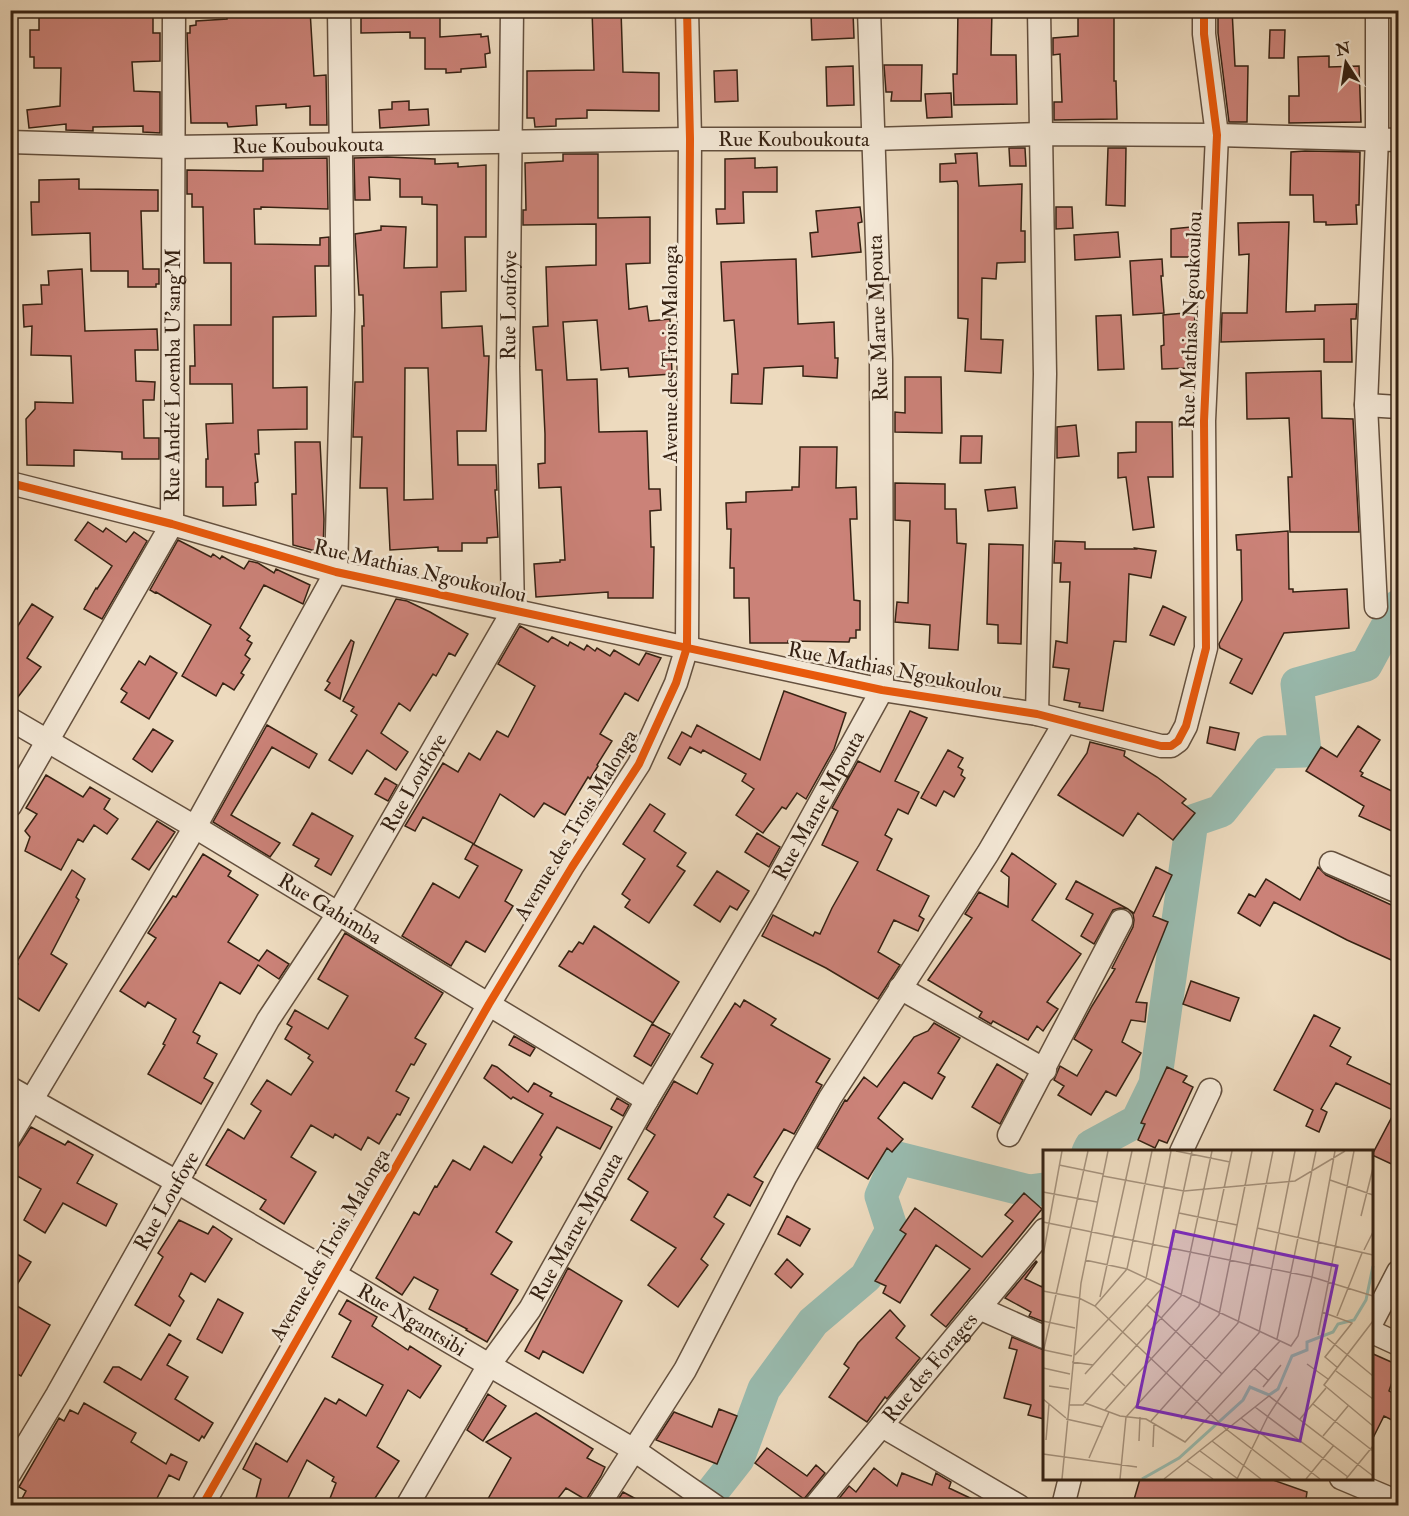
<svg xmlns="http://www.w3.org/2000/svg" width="1409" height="1516" font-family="'IM FELL Double Pica',serif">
<rect width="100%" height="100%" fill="#eddabe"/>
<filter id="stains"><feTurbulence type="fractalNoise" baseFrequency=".00333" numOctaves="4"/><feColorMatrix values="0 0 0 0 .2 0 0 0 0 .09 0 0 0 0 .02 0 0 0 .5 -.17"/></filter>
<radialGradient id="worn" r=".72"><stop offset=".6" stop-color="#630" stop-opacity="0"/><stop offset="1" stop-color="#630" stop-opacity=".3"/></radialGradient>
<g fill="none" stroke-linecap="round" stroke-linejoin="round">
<path stroke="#99bbaf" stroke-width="33" d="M1088,1152l3,-6 46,-25 18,-37 37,-263 29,-10 47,-59 37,-1 -8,-67 69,-19 32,-59
M701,1506l37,-47 26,-70 49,-67 53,-45 26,-47 -11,-34 17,-38 131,33 15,-2"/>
</g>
<path fill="#cb8278" stroke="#362213" stroke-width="1.5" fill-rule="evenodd" d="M94,10h19v6h40v17h7v28l-28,1 2,29 26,1v41l-17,-1v-6l-50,1v4l-27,-1v-6l-37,4 -2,-18 33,-4 1,-38h-27v-11h-4v-27h9v-15l55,-1z
M227,10h83l4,66 12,-1 1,50h-17v-19l-24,2v-4l-30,2 1,19 -29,2 -1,-4h-36l-4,-90h3v-7l6,-1v-4l31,-2z
M592,10h29l2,62 36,1v38l-72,-1v8l-31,1v7l-21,1 -1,-9h-7v-47l67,-1z
M958,10h34l-1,45h25l1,49 -63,1 -1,-31h4z
M1078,10h36v71h2l1,38 -63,1v-18h8l-2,-48 -7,1v-17l25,-2z
M1218,10h14l3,56h13l-1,56h-18l-11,-89z
M853,12l1,26 -42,2 -1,-26z
M424,14h16v23l41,-3v3l7,-1 2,17 -5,1 1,13 -25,2v3l-15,1v-4h-21v-31h-15v-6l-49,1v-15l63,-1z
M1270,30h15l-1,28h-15z
M1329,56v11l30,-1 2,56 -72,1v-27h10l-1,-39z
M884,65h38l-1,36h-30l1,-9h-6z
M853,66l1,39 -27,1 -1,-39z
M737,70l1,31 -23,1 -1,-31z
M951,93l1,24 -25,1 -2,-24z
M409,101v9l19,-1 1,16 -49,3 -1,-18 13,-1v-7z
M1009,148h16l1,18h-16z
M1108,148h18l-1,58 -19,-1z
M1305,151l55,1 -1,53h-3l1,19 -31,1v-3h-12l-1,-27h-23l1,-43z
M977,153l2,33 43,-2 -1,47h4v31l-28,1 -1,16 -14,-1 -1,61 22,1 -2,33 -36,-2 3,-52 -10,-1v-133l-1,-4 -17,1v-18l16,-1 -1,-9z
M563,154h35v64l52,-1v46l-24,1 3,45 18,-3 2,15 21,-2 2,55 -43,3 -1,-9 -27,2 -4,-50 -34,2 4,58 30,-1 2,53 48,-1 2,58h11l1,21 -11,1 1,36h3l-1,51h-45v-6l-72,5 -2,-33 26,-2v-2h5l-4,-73 -22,1 -1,-24 7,-1v-29l-3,-64h-6l-3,-43 15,-1 -2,-59 50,-2v-41l-73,1v-15h3l-1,-47 38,-2z
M387,157l48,2v5l23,-1v4l28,-2v72h-21l1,54 -25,1 1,36 40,-2 2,30h5l-3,75h-29l1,34h38l1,25h-2l3,47 -11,1v5h-25v8h-24v-4l-48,3 -3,-62h-27l2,-51h-9l2,-55h8l-1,-56h2l-1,-31h-4l-4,-61 26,-4v-4l25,1 -2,41 33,-1v-62l-15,-1v-7h-22v-18l-31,-2 1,23h-15l-1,-42zM405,368h23l5,131 -29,1z
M327,158l1,51 -67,-2v2h-7l1,35 65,1v-7l9,-1v29h-14l1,50 -43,1v71l34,-1v42l-49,1 1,24h-4l3,28 -3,1 1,22 -33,1v-19h-17v-28h2l-2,-35 27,-1 -1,-39h-42v-18h5l-1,-41h37v-62h-27l-1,-56h-11v-13h-5v-24l76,1v-12z
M755,158v10l22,-1v25h-34l1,31 -27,1 -1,-15h9v-50z
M79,179v10l79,1v21h-17l2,58h16v15h-3v3h-28v-16h-37l-1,-38 -58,2 -1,-33h8v-22z
M860,207l2,15 -4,1 3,29 -49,5 -2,-24 8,-1 -2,-21z
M1056,207h16l1,21 -17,1z
M1289,222l-3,90 29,-1v-6l42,-1 -1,15h-5l1,43h-28v-23l-103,3 1,-29h25l2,-59 -10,1 -1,-32z
M1191,227l1,30h-21v-28z
M1118,232l2,25 -45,3 -1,-25z
M796,259l2,65 36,-2 1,36h3l-1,20 -34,-2v-10l-39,2 -2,36 -31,-1 1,-29h6l-4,-54 -10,1 -3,-59z
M1162,259l1,17h-2l3,37 -31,2 -3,-54z
M82,269l3,62 72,-2 1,21h-23l1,31 19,1 -1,18h-11l1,38h15v21h-37v-7l-48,-2v16l-47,-1 -1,-46 9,-10v-7l38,1 -2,-47 -40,-1 1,-29 -8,1 -1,-22 19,-1 -1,-19h8l-1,-14z
M1195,312l-1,22h-6l2,34 -28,1 -1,-23 3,-1 -1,-30z
M1121,315l3,54 -26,1 -2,-54z
M1321,371l1,47 31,1 6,113h-69l-2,-55h4l-3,-59 -42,1 -1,-46z
M905,377h36l1,56 -47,-1v-20l10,1z
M1136,422h36l1,55h-25l6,50 -21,3 -7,-53 -8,1v-25l18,-1z
M1076,425l3,31 -22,2v-31z
M961,436h21l-1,27h-21z
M295,442h25l4,77 -1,34 -30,-8 -1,-51h4z
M800,447h37l-1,41 20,-1 1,32h-7l4,81 6,1v29h-4v8h-6l-1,4 -61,-1v2h-38l-1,-45h-15v-30h-4l1,-39h-4l-1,-26 20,-1v-10l46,-2v-3h7z
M895,483l50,1v25h11l1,34 9,1 -8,106 -29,-2 1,-23 -35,-3 2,-20 11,1 2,-82 -15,-1z
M1015,487l2,21 -29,3 -3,-21z
M88,522l15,10 3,-4 20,14 8,-10 13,9 -45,78 -18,-10 12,-21 1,1 15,-23 -37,-26z
M1288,531l1,58h4v3l54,-3 2,39 -65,5 -32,61 -22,-11 12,-24 -22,-11 -1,-4 23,-44 -1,-50h-4l-1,-15z
M178,540l33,17 2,-3 7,5 2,-3 22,13 5,-8 9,2 16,10 2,-4 34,16 -7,19 -39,-19 -24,43 10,8 -3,4 5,3 -7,12 5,4 -9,14 3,2 -10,15 -11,-7 -7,13 -34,-20 29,-51 -55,-33 -1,1 -5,-3z
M1055,541l30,1v7h51l-1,-1 21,3 -5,27 -22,-4 -3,68 -12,-1 -11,70 -24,-4 1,-4 -16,-3 5,-31 -16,-2 3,-26 11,2 3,-61h-10l1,-19h-7z
M989,544l34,1 -2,99 -23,-1v-18l-11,-1z
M396,599l11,2 23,11 38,22 -13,22 -6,-3 -13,23 -3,-2 -23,37 -11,-8 -18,30 27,19 -12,18 -29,-20 -15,24 -23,-14 28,-45 -6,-4 3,-4 -11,-6z
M32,604l21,13 -26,41 14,9 -30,39 -1,-68z
M1163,606l23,11 -12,28 -24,-10z
M520,626l28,16 4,-5 16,9 2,-4 14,8 3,-5 8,6 2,-3 13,8 4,-6 25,15 7,-12 15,5 -23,43 -13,-8 -25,41 12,7 -15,24 1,1 -8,13 -2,-2 -23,38 -21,-12 -10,14 -34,-23 -26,50 -51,-27 -8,14 -10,-5 38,-63 15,9 11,-19 11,7 17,-29 11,6 27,-51 -37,-22z
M351,640l3,2 -14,57 -15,-9 5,-7 -3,-2z
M150,656l27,17 -28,46 -28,-17 6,-9 -6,-4 18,-28 6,4z
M784,691l62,22 -12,36 -28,50 -9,-6 -11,16 -4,-2 -19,26 -27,-18 18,-26 -12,-8 4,-7 -43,-24 -2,3 -11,-6 -10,18 -12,-7 14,-26 9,5 6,-12 63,35z
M910,711l17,7 -32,63 24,11 -11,22 -10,-5 -13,26 7,4 -15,31 52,26 -10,20 5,3 -6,12 -24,-11 -16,32 22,13 -22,34 -52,-31 -64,-32 11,-21 40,21 2,-4 5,2 12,-26 26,-46 -36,-17 16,-34 -6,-3 26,-47 22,11z
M267,725l50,29 -8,14 -37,-21 -41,68 49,28 -10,14 -57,-35z
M1358,726l22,14 -20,31 3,2 -2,3 37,18v28l-4,10 -35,-16 5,-10 -58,-35 15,-24 16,10z
M1210,727l29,6 -4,17 -28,-7z
M153,729l20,12 -21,31 -19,-13z
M1090,742l35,9 -1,5 33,21 29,22 -4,4 13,10 -22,27 -35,-27 -15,23 -65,-41 29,-42z
M948,750l15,8 -5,9 5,3 -2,5 4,3 -11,19 -10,-6 -8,15 -15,-8z
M46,775l37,22 7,-10 20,12 -6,10 14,10 -11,15 -13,-9 -11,17 -5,-3 -17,31 -36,-19 5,-14 -5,-6 12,-17 -11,-6z
M385,778l12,7 -9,16 -13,-7z
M650,804l15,10 -11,17 32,22 -9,13 8,5 -36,52 -24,-16 5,-7 -8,-6 23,-35 -22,-15z
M312,813l41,23 -22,39 -16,-9 4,-7 -26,-14z
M157,821l18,11 -26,38 -17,-11z
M757,833l23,14 -11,20 -24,-15z
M473,844l49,26 -17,31 8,5 -28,46 -19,-11 -15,25 -49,-30 31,-53 26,15 19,-32 -13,-7z
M1012,853l44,31 -24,36 49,34 -34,48 11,7 -15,22 -6,-5 -9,14 -35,-19 -2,3 -12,-7 3,-5 -54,-32 44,-62 -7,-4 14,-22 29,15 1,-30 -8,-6z
M203,854l28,17 -3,5 30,19 -30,47 31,19 8,-11 22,14 -10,15 -21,-14 -18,29 -20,-12 -27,50 7,4 -3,7 20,11 -13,24 9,5 -12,21 -53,-30 17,-29 -2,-1 13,-25 -28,-17 -3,5 -25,-16 36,-53 -8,-5 25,-37 3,1z
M1156,867l16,8 -19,41 15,6 -32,80 11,1 -2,19 -14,-2 -9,22 19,11 -25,43 -10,-5 -15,24 -33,-20 6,-9 -10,-6 6,-14 17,10 15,-26 -18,-11 18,-33 23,-37 -3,-1 21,-41 1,-7 -1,-6 -5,-5 6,4z
M1318,867l8,8 72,33v55l-51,-23 -73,-38 -14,24 -22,-13 11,-19 6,3 11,-18 34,21z
M72,870l13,9 -9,18 3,3 -28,54 16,10 -28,47 -29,-18v-17l8,-12 -2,-1z
M717,871l32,20 -12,19 -7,-4 -10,16 -26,-17z
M1076,881l52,28 -8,-1 -7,2 -19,34 -13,-8 12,-22 -27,-15z
M594,926l85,56 -26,41 -94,-57 10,-15 3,1 7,-10 4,2z
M345,933l98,60 -28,45 11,6 -12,21 -3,-1 -15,27 13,7 -9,17 -3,-1 -18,30 -11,-7 -7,13 -26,-16 -2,4 -22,-13 -20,32 25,15 -32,52 -24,-15 6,-9 -60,-35 22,-36 16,10 17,-28 -10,-7 16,-24 24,15 22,-33 -5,-4 2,-3 -25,-16 7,-12 -5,-3 8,-14 33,19 20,-33 -30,-17z
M1191,981l48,17 -9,23 -47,-17z
M744,1000l32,19 -5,6 59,34 -14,23 6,3 -28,49 -10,-5 -30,48 9,5 -13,24 -22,-12 -14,23 10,7 -23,35 7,6 -30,42 -30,-22 28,-37 -45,-28 17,-28 -20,-13 27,-44 -9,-6 28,-48 23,13 16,-30 -12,-7 34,-54 5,4z
M1314,1015l26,13 -10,18 21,11 -4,7 51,24v79l-26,-12 23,-44 -59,-28 -15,26 6,3 -8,20 -13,-6 7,-16 -39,-20z
M934,1023l26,15 -22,35 7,4 -13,22 -28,-17 -26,36 25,21 -11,13 -5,-4 -19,31 -51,-31 28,-48 2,1 17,-24 13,10 37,-50 14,-6z
M652,1024l18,10 -19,32 -17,-10z
M514,1036l21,12 -5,8 -21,-11z
M997,1064l26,16 -23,44 -28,-17z
M492,1065l5,2 31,25 6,-9 18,10 -2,3 62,31 -12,22 -43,-22 -17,28 2,2 -46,75 16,10 -21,32 27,16 -31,52 -21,-12 1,-1 -38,-20 9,-19 -24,-13 -12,18 -26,-17 38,-66 5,3 16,-29 2,1 16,-27 17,10 14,-24 28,17 31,-49 -30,-17 -2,2 -27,-21z
M1167,1067l20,9 -4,6 10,5 -26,56 -8,-3 -4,8 -17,-8 7,-16 -4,-1z
M617,1098l12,7 -6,11 -12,-7z
M31,1127l34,18 3,-4 25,14 -16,28 40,21 -11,22 -43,-23 -18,30 -21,-13 17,-31 -31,-17v-13z
M1024,1193l18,16 -96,118 -15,-12 39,-46 -34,-24 -36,58 -17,-10 3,-7 -11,-5 31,-47 -6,-4 15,-22 67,49 31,-36 -8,-6z
M787,1216l23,13 -10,17 -22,-12z
M179,1220l29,14 5,-8 19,13 -27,43 -14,-9 -12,23 5,5 -14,25 -35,-21 28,-48 -5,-4z
M10,1250l21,12 -21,34z
M787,1259l16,15 -12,14 -16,-14z
M1036,1261l1,1 -12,17 17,8 2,-6v41l-15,-6 2,-4 -26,-14z
M568,1268l54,33 -39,72 -40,-22 -4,8 -14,-8z
M218,1299l25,14 -21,40 -25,-14z
M347,1300l30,17 -5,9 36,24 2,-4 31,20 -21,32 -12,-8 -31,57 22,14 -29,45h-43l9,-23 -4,-2 2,-4 -27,-17 -23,46h-30l7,-27 -18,-10 13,-26 31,19 38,-64 11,6 3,-5 27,17 17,-31 -51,-28 19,-36 -12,-7z
M10,1302l40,23 -29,51 -11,-6z
M890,1310l15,16 -9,12 24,20 -33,41 -2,-2 -18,25 -38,-25 20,-29 -5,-4 14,-21z
M169,1334l12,7 -14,24 21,12 -13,22 38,24 -9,15 -2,-2 -3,5 -95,-59 9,-15h6l22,13z
M1012,1337l32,13v69l-16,-4 3,-10 -27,-7 13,-48 -8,-2z
M1371,1353l27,12 -9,26 9,5v27l-14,-7 -13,26z
M488,1394l18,12 -23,35 -16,-11z
M84,1403l52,30 -5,9 35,22 5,-10 16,8 -8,18 -10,-5 -16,31h-135l8,-15 -7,-4 40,-69 5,3 6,-11 8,4z
M719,1409l18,7 -20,48 -61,-24 18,-28 38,15z
M536,1413l57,36 -6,9 18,9 -4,9 -15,24 -20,-12 -14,18h-68l27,-48 -25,-16z
M767,1448l40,28 9,-11 9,8 -21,26 -49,-36z
M874,1468l23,18 5,-13 30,12 4,-12 15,9 -2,6 38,18h-154l16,-20 7,6z
M1140,1479h130l37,13 -2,14h-162l-10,-3z
M623,1492l26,14h-35z"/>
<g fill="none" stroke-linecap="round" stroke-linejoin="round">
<defs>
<g id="minor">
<path id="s1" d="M10,142l162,5 518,-8h182l169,-5 176,1 181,5"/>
<path d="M1366,405l32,2"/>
<path d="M10,483l162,41 164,48 546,118 155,24 124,32h10l7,-5 8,-15 20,-78 -2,-227 13,-286 -13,-101v-24"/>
<path d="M1376,607l-10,-202 11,-267v-128"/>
<path d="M1037,714l8,-340 -6,-364"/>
<path id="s2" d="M10,719l185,108 452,273"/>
<path id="s3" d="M10,806l162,-282 2,-514"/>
<path d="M1331,863l67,29"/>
<path d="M900,988l145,82"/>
<path id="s4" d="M10,1088l167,94 457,268 81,56"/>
<path d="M1009,1135l112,-214"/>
<path d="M10,1136l185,-309 141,-255 7,-262 -4,-300"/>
<path d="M1181,1152l29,-62"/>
<path d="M979,1308l65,29"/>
<path d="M1372,1322l26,-50"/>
<path d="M1372,1332l26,12"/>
<path d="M882,1426l137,80"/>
<path id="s5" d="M10,1473l47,-78 211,-375 70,-106 175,-303 -5,-244 4,-357"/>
<path d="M1341,1478l57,24"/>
<path d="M202,1506l287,-502 83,-137 67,-103 37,-81 11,-36 3,-508 -3,-129"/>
<path id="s6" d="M407,1506l82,-141 41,-56 117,-209 119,-200 116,-210 -1,-330 -12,-350"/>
<path d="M598,1506l87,-136 101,-194 44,-78 158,-245 77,-131"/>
<path id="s7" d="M815,1506l229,-276"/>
<path d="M1063,1506l7,-28"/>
</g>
</defs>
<use href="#minor" stroke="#64503e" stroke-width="25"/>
<use href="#minor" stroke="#f3e7d5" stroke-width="22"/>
<defs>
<path id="cycleway" d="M10,483l162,41 164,48 546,118 155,24 124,32h10l7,-5 8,-15 20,-78 -2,-227 13,-286 -13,-101v-24
M202,1506l287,-502 83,-137 67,-103 37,-81 11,-36 3,-508 -3,-129"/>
</defs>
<use href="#cycleway" stroke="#f3e7d5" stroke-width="11"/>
<use href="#cycleway" stroke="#e8590c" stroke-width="8"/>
</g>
<g text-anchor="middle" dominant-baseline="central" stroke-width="5" stroke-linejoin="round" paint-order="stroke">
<g font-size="21" fill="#362213" stroke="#f3e7d5">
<text stroke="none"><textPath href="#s1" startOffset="784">Rue Kouboukouta</textPath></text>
<text stroke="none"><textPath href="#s1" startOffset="298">Rue Kouboukouta</textPath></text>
<text stroke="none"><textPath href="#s5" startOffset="1304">Rue Loufoye</textPath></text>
<text transform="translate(878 318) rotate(-92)">Rue Marue Mpouta</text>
<text transform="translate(1191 320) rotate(-88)">Rue Mathias Ngoukoulou</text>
<text transform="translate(670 354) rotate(-90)">Avenue des Trois Malonga</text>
<text stroke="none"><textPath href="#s3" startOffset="474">Rue André Loemba U'sang'M</textPath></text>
<text transform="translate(420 571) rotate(13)">Rue Mathias Ngoukoulou</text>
<text transform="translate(895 670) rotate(11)">Rue Mathias Ngoukoulou</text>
<text stroke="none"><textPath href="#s5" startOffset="800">Rue Loufoye</textPath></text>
<text stroke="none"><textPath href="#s6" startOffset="813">Rue Marue Mpouta</textPath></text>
<text transform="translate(576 825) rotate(-59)">Avenue des Trois Malonga</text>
<text stroke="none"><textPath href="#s2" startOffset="372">Rue Gahimba</textPath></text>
<text stroke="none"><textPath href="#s5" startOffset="314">Rue Loufoye</textPath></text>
<text stroke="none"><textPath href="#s6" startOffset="327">Rue Marue Mpouta</textPath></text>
<text transform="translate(330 1245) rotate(-60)">Avenue des Trois Malonga</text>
<text stroke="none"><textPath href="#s4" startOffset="464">Rue Ngantsibi</textPath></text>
<text stroke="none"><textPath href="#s7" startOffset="180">Rue des Forages</textPath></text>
</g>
</g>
<g transform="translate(1043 1150)">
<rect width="330" height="330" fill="#eddabe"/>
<path fill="none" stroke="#99bbaf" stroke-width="3" d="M99,329l37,-21 64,-58 7,-13 19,8 9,-6 14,-33 15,-6v-8l26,-10 5,-8 16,-4 12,-20 7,-34"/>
<path fill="none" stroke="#a4907a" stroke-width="1.5" d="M133,1l54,11M16,15l44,9M60,26l81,15 111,-10 50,-30M287,30l43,15M0,42l54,10M136,63l58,12M318,66l12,-48M0,72l269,55 61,19M214,78l116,27M321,100l9,-18M0,106l19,-105M42,110l42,9 164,77 7,-10 14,-59 23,-126M0,141l36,7 16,8 131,123 65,50M57,147l32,-146M104,155l75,69M52,156l32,-37 25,-118M279,162l30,11 -27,34 13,11M294,166l25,-63M0,171l32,7M330,171l-49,64 49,41M275,185l36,-184M284,188l46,38M234,189l39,-188M1,200l28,6M0,203l45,-202M32,205l71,-76 25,-128M29,212l21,3M264,214l21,15M0,218l27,6M211,218l15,13M293,221l37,28M68,223l14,13M42,224l78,-87 29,-136M6,236l20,3M220,237l18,-22M0,249l23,19M42,253l35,13 26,3 39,23 95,-101M270,254l60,47M26,255h14l98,-109 31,-145M212,257l93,70M62,260l94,-104 33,-155M198,268l79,61M23,269l36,8M138,269l78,-86 36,-182M257,269l26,-31M108,271l87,-98 35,-172M280,286l25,-30M3,290l3,-36M96,291l1,-24M169,291l49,38M110,297l1,-24M157,301l38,28M0,304l94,13M46,308l20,-46M144,311l26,18M19,329l19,-196 27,-132M77,329l6,-62 93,-102 33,-164M121,329l105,-83 104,80M194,329l31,-63 19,-29M263,329l28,-34M303,329l27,-33"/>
<path fill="#7b2cbf" fill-opacity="0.15" stroke="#7b2cbf" stroke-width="3" d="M131,81l163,35 -37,175 -163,-34z"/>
<rect width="330" height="330" fill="none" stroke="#362213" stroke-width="3"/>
</g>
<rect width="1409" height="1516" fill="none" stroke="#eddabe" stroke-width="36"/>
<rect x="12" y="12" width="1385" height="1492" fill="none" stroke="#362213" stroke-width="3"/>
<rect x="18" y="18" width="1373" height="1480" fill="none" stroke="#362213" stroke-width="1.5"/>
<g transform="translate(1346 63) rotate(348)" stroke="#f3e7d5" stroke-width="4.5" paint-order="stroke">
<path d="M0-4.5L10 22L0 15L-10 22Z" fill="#362213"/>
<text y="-9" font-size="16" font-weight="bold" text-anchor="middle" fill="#362213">N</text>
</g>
<rect width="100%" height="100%" filter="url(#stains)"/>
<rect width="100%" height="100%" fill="url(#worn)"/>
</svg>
